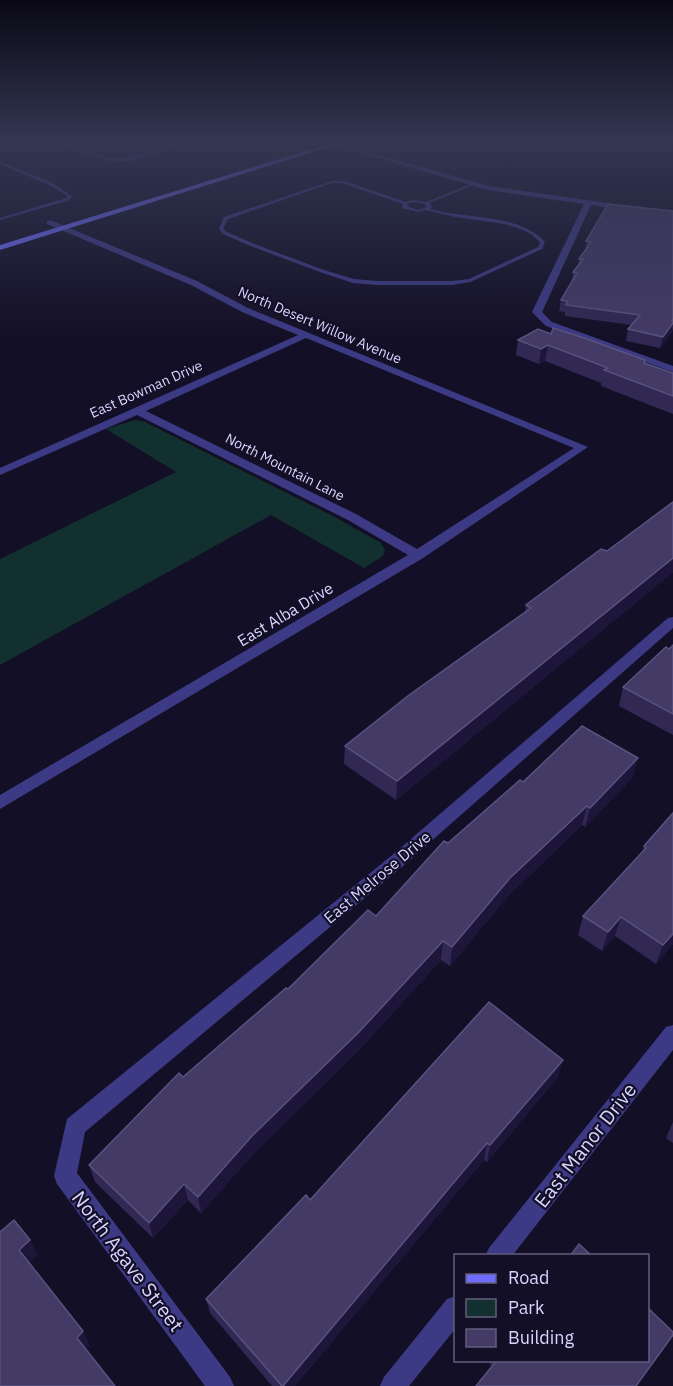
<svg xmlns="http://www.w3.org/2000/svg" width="673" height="1386" font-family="'IBM Plex Sans',sans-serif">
<rect width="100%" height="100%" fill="#130f26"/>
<path fill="#12302f" d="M135,420l10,2 188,94 48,27 4,7 -2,6 -19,12 -93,-53 -271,150v-106l176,-87 -70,-43z"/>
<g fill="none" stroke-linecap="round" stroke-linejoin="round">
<path fill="#3d3a85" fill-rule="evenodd" d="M0,162l51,20 21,14 -2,4 -70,20v-2l66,-20 2,-2 -21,-12 -47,-20z
M332,181h12l62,21 7,-2 13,2 48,-19v2l-45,18 3,4 -2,2c37,11 86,3 115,33l-3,7 -72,33 -18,3h-75l-24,-2 -33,-11 -67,-25 -30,-13 -4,-5 5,-12zM332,183h10l61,21 -1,4 16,4 7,-2 30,7 50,7 13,4 13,6 9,8 -2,5 -69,32 -17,2h-75l-23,-2 -30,-9 -67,-25 -30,-13 -4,-3 5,-10zM413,202l12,2 2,3 -9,3 -11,-4 1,-2z"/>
<path fill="#3d3a85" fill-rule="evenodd" d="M58,143c19,0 35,12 54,15 26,3 51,-16 77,-15l-59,18 -19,1z
M327,143h9l153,43 139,20 -3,4 -34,-5 -49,107 10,10 121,44v6l-127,-46 -14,-14 52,-108 -96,-14z
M50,220l147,61 51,27 340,139 -165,111 -423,251v-14l408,-240 -60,-35 -211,-105 -137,60v-7l298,-133 -56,-23 -51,-27 -144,-61 -1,-2zM306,338l268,110 -157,101 -61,-35 -210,-103z
M673,617v11l-270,238 -318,266 -8,41 153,204 4,9h-29l-148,-202 -3,-8 13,-57 324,-263 277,-238z
M673,1025v25l-161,206h-27l4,-8 177,-221z
M456,1296v32l-47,58h-29l4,-9 63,-78z"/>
<path fill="#6f6bff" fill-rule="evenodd" d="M332,143h9l-341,107v-5z"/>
</g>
<path fill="#312854" d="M673,211v117l-1,4 -12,16 -34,-7 2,-12 4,-4 -67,-9v-4l-6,-1 2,-11 11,-19 1,-9 5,-6 1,-7 6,-9 1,-9z
M551,334l93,29 29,10v41l-72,-28v-3l-56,-22 -6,3 -23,-9 2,-15z
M673,502v70l-277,228 -52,-36 1,-18 180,-134 1,-7 81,-54z
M673,645v90l-54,-29 4,-19z
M633,777l-48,50 -3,-2 -75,72 -57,69 -9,-6 -82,90 -105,103 -53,60 -13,-13 -35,38 -58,-56 -6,-17 94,-88 193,-161 72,-73 75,-61z
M673,813v131l-17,20 -41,-28 -13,15 -24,-16 5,-19 59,-64 2,-6z
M558,1077l-71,85 -3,-2 -189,226h-23l-62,-73 -4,-14 104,-99z
M673,1122v21l-7,-5z
M489,1360h159l-156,6 -3,-3z"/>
<path fill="#1d163a" d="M673,318l-1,14 -12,16 3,-11z
M548,345l-3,16 -6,3 2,-15z
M673,558v14l-277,228 1,-19z
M638,758l-5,19 -48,50 5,-19z
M587,806l-5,19 -75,72 -57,69 2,-19 58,-69z
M621,917l-6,19 -13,15 6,-19z
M673,934v10l-17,20 7,-19z
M443,941l-2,19 -82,90 -105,103 -53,60 -3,-16 54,-61z
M563,1060l-5,17 -71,85 3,-17z
M487,1143l-3,17 -189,226h-12z
M184,1184l4,16 -35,38 -4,-15z
M30,1240l8,15 -11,10 -8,-15z
M83,1331l7,14 -6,6 -7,-13z"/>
<path fill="#433a66" stroke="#5a527e" stroke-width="1.5" d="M608,204l65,7v107l-1,2h1v3l-10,14 -35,-8 12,-14 -74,-10 2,-4 -7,-1 16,-27 -4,-1 10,-13h-4l12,-17 -5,-1z
M553,328l31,10 61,22 -1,3 29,10v23l-69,-26 4,-2 -60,-23 -7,4 -23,-9 20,-11 13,5z
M673,502v56l-276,223 -52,-35 64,-51 122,-87 -5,-3 75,-56 6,2z
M673,645v69l-50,-27 43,-40 3,2z
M582,726l56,32 -48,50 -3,-2 -77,72 -58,69 -9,-6 -84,91 -107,104 -54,61 -14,-13 -35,39 -60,-58 90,-92 4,4 103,-89 2,1 80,-79 8,6 68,-75 4,2 72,-63 3,2z
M673,813v121l-10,11 -42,-28 -13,15 -25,-16 63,-68 -2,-2z
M489,1002l74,58 -73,85 -3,-2 -204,243h-1l-76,-87 100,-104 4,5z
M14,1220l16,20 -11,10 64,81 -6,7 38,48h-115v-154z
M579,1244l13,12h-22z
M648,1308l25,24v3l-37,51h-160l21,-26h151z"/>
<linearGradient id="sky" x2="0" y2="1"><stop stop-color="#0a0815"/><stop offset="0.42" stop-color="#333752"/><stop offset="1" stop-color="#333752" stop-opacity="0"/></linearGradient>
<rect width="673" height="337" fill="url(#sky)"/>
<g text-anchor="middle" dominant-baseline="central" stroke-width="4.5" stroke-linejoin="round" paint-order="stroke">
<g font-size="14" fill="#d9d4ff" stroke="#130f26">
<text transform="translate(320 325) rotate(23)">North Desert Willow Avenue</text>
<text transform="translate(146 389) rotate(-24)">East Bowman Drive</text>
<text transform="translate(285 467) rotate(27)">North Mountain Lane</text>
</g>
<g font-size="16" fill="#d9d4ff" stroke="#130f26">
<text transform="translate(285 614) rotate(-31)">East Alba Drive</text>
<text transform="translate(377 877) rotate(-40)">East Melrose Drive</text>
</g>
<g font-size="20" fill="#d9d4ff" stroke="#130f26">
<text transform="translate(585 1145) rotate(-52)">East Manor Drive</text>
<text transform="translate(128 1261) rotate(53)">North Agave Street</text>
</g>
</g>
<rect x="454" y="1254" width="195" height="108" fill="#130f26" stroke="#625e7d" stroke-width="1.5"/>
<rect x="466" y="1274" width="30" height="9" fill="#6f6bff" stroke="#625e7d" stroke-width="1.5"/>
<text x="508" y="1284" font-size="18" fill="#d9d4ff">Road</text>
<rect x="466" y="1299" width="30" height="18" fill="#12302f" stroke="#625e7d" stroke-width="1.5"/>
<text x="508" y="1314" font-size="18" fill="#d9d4ff">Park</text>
<rect x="466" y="1329" width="30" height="18" fill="#433a66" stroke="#625e7d" stroke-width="1.5"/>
<text x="508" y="1344" font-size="18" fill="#d9d4ff">Building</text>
</svg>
